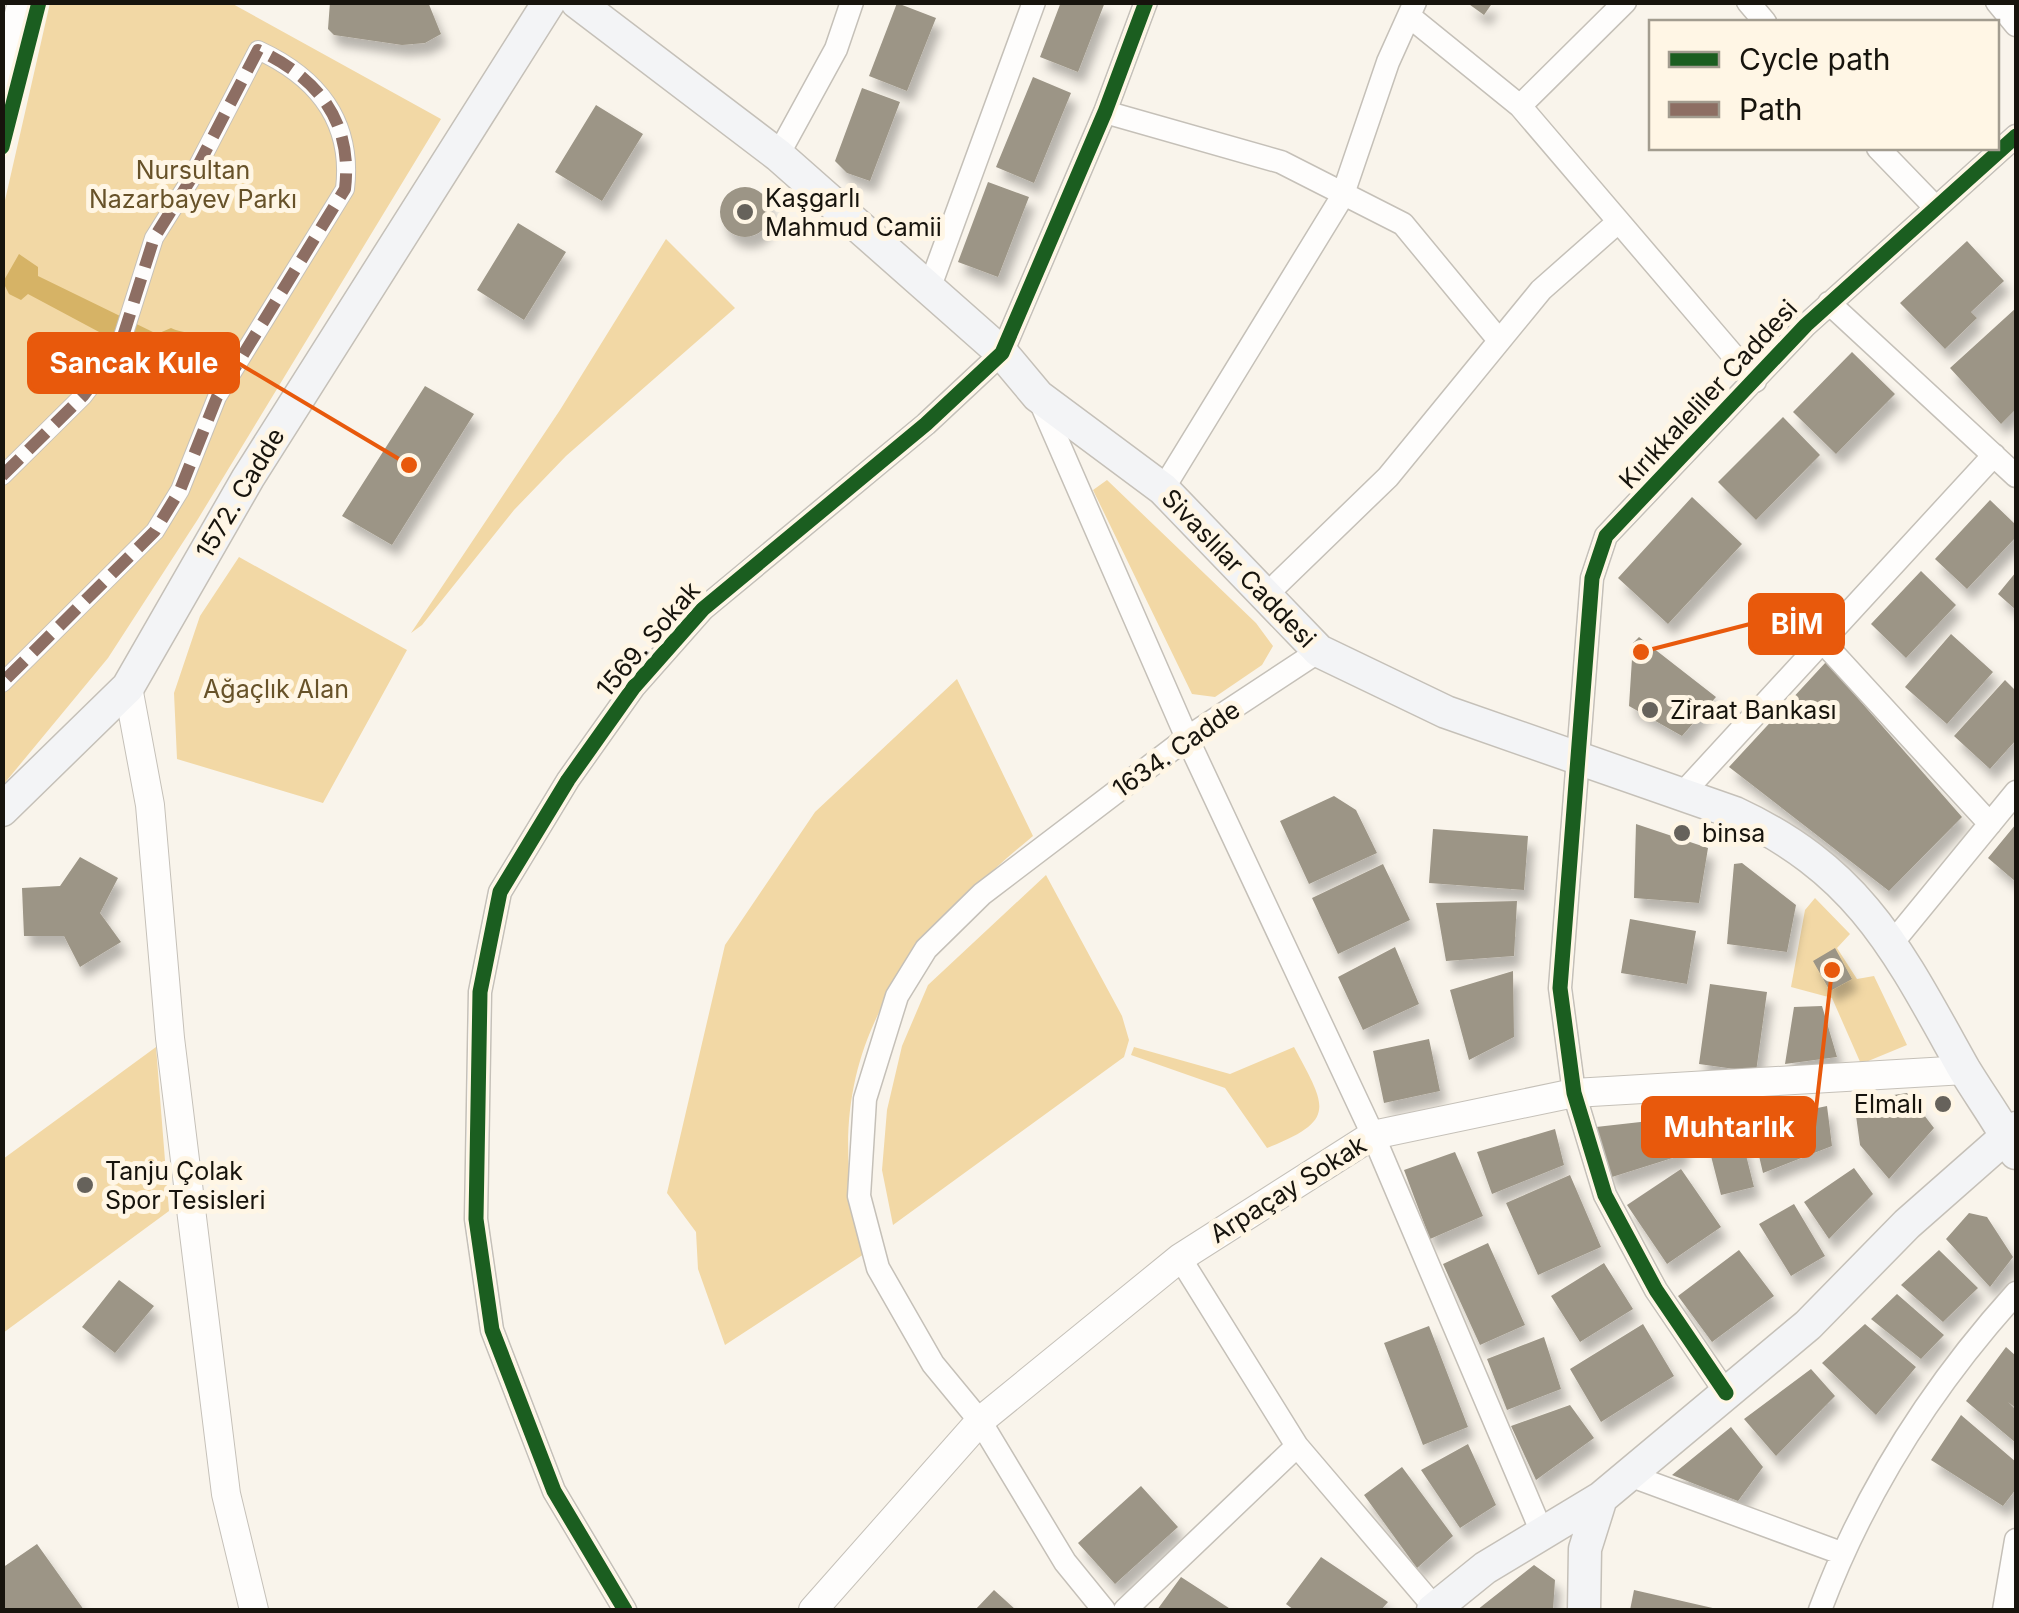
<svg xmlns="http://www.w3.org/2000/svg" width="2019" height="1613" font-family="Inter,sans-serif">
<defs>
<filter id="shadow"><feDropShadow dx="6" dy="11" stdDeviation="5" flood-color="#0004"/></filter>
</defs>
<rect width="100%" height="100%" fill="#f9f4eb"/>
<path fill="#f2d8a5" d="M50,3h181l210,116 -243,400 -90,139 -105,127v-576z
M666,239l69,69 -169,148 -52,54 -92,115 -11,8 149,-223z
M1107,480l149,143 17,23 -11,19 -47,32 -23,-3 -99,-204z
M239,557l168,93 -84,153 -146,-44 -3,-66 26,-77z
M957,679l76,157c-140,116 -221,229 -169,418l-139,91 -27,-76 -2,-37 -29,-39 58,-248 90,-133z
M1046,875l76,141 7,24 -5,17 -231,168 -11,-55 5,-60 15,-64 26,-61z
M1815,898l35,36 -13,14 20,31 17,-3 33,69 -46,19 -29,-66 -41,-11 14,-77z
M156,1047l13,164 -166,122v-174z
M1134,1047l96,27 64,-27c32,60 44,73 -27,101l-42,-60 -94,-33z"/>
<path fill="#d6b366" d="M19,254l19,13v9l119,58 14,-6c11,6 38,6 56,13l-21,42 -55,-9 -7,-18 -116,-62 -7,6 -12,-6 -6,-12z"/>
<path fill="#9c9586" filter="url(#shadow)" d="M330,2h98l13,32 -16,9 -23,2 -68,-10 -6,-6z
M1061,2h44l-27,70 -38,-15z
M1466,2h27l-9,13z
M897,3l39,15 -29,73 -38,-15z
M1033,77l38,16 -37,90 -38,-16z
M862,88l38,14 -30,79 -23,-8 -12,-12z
M596,105l47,29 -41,67 -47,-29z
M988,182l41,15 -31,80 -40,-15z
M720 212a25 25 0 1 1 50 0a25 25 0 1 1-50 0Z
M518,223l48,29 -42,68 -47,-30z
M1967,241l37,40 -33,31 6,6 -32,31 -45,-46z
M2016,308v101l-15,15 -51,-56z
M1852,352l43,42 -59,60 -43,-42z
M425,386l49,28 -82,131 -50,-29z
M1783,417l37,38 -64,65 -38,-38z
M1692,497l50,47 -74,80 -50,-46z
M1990,500l26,25v12l-49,52 -32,-30z
M1921,571l35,34 -50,53 -35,-34z
M2016,572v38l-18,-16z
M1951,634l42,38 -46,52 -42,-37z
M1639,637l77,60 -34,39 -53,-30 4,-63z
M1826,662l136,155 -73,74 -160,-124z
M2005,680l11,11v49l-26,29 -36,-33z
M1334,796l22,14 21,43 -68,31 -29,-63z
M1636,824l72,24 -9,55 -65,-5z
M2016,824v58l-28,-24z
M1433,829l95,7 -4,54 -95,-7z
M80,857l38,21 -18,35 21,29 -41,25 -16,-31h-40l-2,-48 38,-2z
M1742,863l54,42 -9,47 -60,-8 7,-80z
M1383,864l27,56 -72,34 -26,-56z
M1517,901l-3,55 -68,5 -10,-58z
M1630,919l66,12 -9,53 -66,-11z
M1395,947l24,57 -56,26 -25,-53z
M1835,948l17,31 -22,12 -17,-30z
M1513,971l1,66 -45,23 -19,-70z
M1710,984l57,8 -11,80 -57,-8z
M1822,1006l15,51 -52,7 9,-57z
M1429,1039l11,52 -56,12 -11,-52z
M1907,1093l27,35 -45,51 -29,-34 -6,-44z
M1827,1106l5,40 -69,27 -12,-51z
M1736,1115l18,72 -33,8 -19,-74z
M1685,1117l-3,38 -70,22 -15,-30 -1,-20z
M1555,1129l9,36 -72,29 -15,-42z
M1455,1152l28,64 -53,23 -26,-69z
M1854,1168l19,26 -44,45 -25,-37z
M1681,1169l40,58 -54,37 -40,-59z
M1570,1175l31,72 -63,28 -32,-72z
M1794,1204l31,52 -34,20 -32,-52z
M1969,1213l18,4 26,40 -23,30 -44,-48z
M1488,1243l37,82 -45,20 -37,-81z
M1739,1250l35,46 -62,46 -34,-46z
M1939,1250l39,38 -35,34 -42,-37z
M1604,1263l29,46 -53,33 -29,-46z
M119,1280l35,26 -39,47 -33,-26z
M1897,1294l47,41 -23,24 -50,-40z
M1643,1324l31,52 -73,46 -31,-53z
M1865,1324l51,43 -40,48 -54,-52z
M1429,1326l39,101 -45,18 -39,-102z
M1544,1337l17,52 -54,21 -20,-51z
M2006,1347l10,9v52l-8,-6 8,8v33l-50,-42z
M1811,1369l24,27 -59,60 -32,-37z
M1570,1405l24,33 -58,42 -25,-54z
M1961,1415l55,47v27l-13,17 -72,-46z
M1731,1427l32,40 -25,34 -66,-26z
M1468,1444l28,61 -36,23 -39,-58z
M1402,1467l51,69 -36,32 -53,-73z
M1141,1486l37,41 -63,57 -37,-41z
M37,1544l47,66h-82v-42z
M1321,1557l67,45 -7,8h-87l-8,-6z
M1534,1565l21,15 -2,30h-76z
M1181,1577l51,33h-75z
M994,1590l22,20h-41z
M1634,1590l83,19v1h-87z"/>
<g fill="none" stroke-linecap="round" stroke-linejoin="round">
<defs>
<path id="pedestrian" d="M2,476l81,-80 36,-47 35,-111 37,-59 67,-129c59,27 95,71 87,139l-128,208 -37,93 -25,41 -153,152"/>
<path id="minor" d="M1748,2l17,20
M1997,2l19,23
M1409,16l111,90 235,275
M1520,106l105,-104
M1105,112l176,50 122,62 95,115
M1878,148l58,60
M778,155l58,-106 16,-47
M929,289l105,-287
M1829,303l187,173
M1040,401l147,337 186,397 170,400
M1163,489l179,-292 46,-135 27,-60
M1265,596l123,-119 153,-187 77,-68
M1821,640l169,184
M1682,794l312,-339
M1893,942l123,-150
M1180,1258l117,188 138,162
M1726,1393l-70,-103 -51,-95 -31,-102 -14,-105 32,-410 14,-42 200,-211 210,-189
M1629,1475l212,78
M625,1610l-71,-119 -62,-161 -16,-111 4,-227 20,-100 68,-112 66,-93 69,-78 223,-185 76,-71 103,-241 41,-110
M1104,1610l-39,-48 -85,-141 -47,-57 -55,-96 -19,-72 6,-97 32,-103 29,-47 56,-55 205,-156 132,-87
M1125,1610l172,-164
M1820,1610c44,-117 112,-224 196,-317
M2004,1610l12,-70"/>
<path id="tertiary" d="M2,82l20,-80
M128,687l22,118 20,233 56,456 28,116
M813,1610l167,-189 200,-163 193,-123 201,-42 391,-23"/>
<path id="secondary" d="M577,2l201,153 224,198 36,43 125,93 156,162 127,61 289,101c127,59 164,140 229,256 17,28 37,55 52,84
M2,810l126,-123 120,-209 301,-476
M1433,1610l52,-42 116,-70 207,-173 99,-101 109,-96
M1584,1610l1,-61 16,-51"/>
</defs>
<use href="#pedestrian" stroke="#c5c0b8" stroke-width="20"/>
<use href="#minor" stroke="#c5c0b8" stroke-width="25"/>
<use href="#tertiary" stroke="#c5c0b8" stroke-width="30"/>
<use href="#secondary" stroke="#c5c0b8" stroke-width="35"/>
<use href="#pedestrian" stroke="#fefdfc" stroke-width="18"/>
<use href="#minor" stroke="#fefdfc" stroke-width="22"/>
<use href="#tertiary" stroke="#fefdfc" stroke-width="28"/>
<use href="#secondary" stroke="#f3f4f6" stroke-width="32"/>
<path stroke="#8d6e63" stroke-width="12" stroke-dasharray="25 12" stroke-linecap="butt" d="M2,476l81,-80 36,-47 35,-111 37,-59 67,-129c59,27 95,71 87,139l-128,208 -37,93 -25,41 -153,152"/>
<defs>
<path id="cycleway" d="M2,147l37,-145
M1726,1393l-70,-103 -51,-95 -31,-102 -14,-105 32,-410 14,-42 200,-211 210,-189
M625,1610l-71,-119 -62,-161 -16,-111 4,-227 20,-100 68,-112 66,-93 69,-78 223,-185 76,-71 103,-241 41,-110"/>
</defs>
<use href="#cycleway" stroke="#fff6e5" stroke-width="21"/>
<use href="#cycleway" stroke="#1b5e20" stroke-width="15"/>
</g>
<g fill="#66625b" stroke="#fff6e5" stroke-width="4">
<circle cx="745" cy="212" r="10"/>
<circle cx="1650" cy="710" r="10"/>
<circle cx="1682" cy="833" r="10"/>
<circle cx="1943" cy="1104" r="10"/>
<circle cx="85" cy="1185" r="10"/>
</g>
<g text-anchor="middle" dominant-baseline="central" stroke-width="10" stroke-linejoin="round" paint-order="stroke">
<g font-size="25" fill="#675229" stroke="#fff6e5">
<text x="193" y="170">Nursultan<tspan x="193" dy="29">Nazarbayev Parkı</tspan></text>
<text x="276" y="689">Ağaçlık Alan</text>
</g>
<g font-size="25" fill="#17140d" stroke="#fff6e5" text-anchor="start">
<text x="765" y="198">Kaşgarlı<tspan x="765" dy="29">Mahmud Camii</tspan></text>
<text x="1670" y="710">Ziraat Bankası</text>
<text x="1702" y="833">binsa</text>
<text x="1923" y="1104" text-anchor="end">Elmalı</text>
<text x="105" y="1171">Tanju Çolak<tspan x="105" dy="29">Spor Tesisleri</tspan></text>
</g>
<g font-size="25" fill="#17140d" stroke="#fff6e5">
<text transform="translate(1708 394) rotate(-47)">Kırıkkaleliler Caddesi</text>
<text transform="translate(240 493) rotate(-59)">1572. Cadde</text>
<text transform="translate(1239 568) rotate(46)">Sivaslılar Caddesi</text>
<text transform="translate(648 639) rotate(-49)">1569. Sokak</text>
<text transform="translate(1176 749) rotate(-35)">1634. Cadde</text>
<text transform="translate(1288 1189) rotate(-32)">Arpaçay Sokak</text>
</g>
</g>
<path fill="none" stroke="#e8590c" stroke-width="4" d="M409 465L238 363M1641 652L1750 624M1832 970L1814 1127"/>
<g fill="#e8590c" stroke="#fff6e5" stroke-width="4">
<circle cx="409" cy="465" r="10"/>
<circle cx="1641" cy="652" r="10"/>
<circle cx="1832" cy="970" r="10"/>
</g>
<g fill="#e8590c" stroke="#e8590c" stroke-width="4">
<rect x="29" y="334" width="209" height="58" rx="10"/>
<rect x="1750" y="595" width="93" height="58" rx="10"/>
<rect x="1643" y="1098" width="171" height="58" rx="10"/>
</g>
<g font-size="28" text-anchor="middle" font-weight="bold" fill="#fff">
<text x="134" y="373">Sancak Kule</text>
<text x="1797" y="634">BİM</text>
<text x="1729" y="1137">Muhtarlık</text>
</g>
<rect width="2019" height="1613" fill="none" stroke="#17140d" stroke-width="10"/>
<rect x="1649" y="20" width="350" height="130" fill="#fff6e5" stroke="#a29c8f" stroke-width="2.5"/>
<rect x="1669" y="52" width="50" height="15" fill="#1b5e20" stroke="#a29c8f" stroke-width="2.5"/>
<text x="1739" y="70" font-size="30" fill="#17140d">Cycle path</text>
<rect x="1669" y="102" width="50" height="15" fill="#8d6e63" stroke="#a29c8f" stroke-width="2.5"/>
<text x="1739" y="120" font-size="30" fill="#17140d">Path</text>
</svg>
